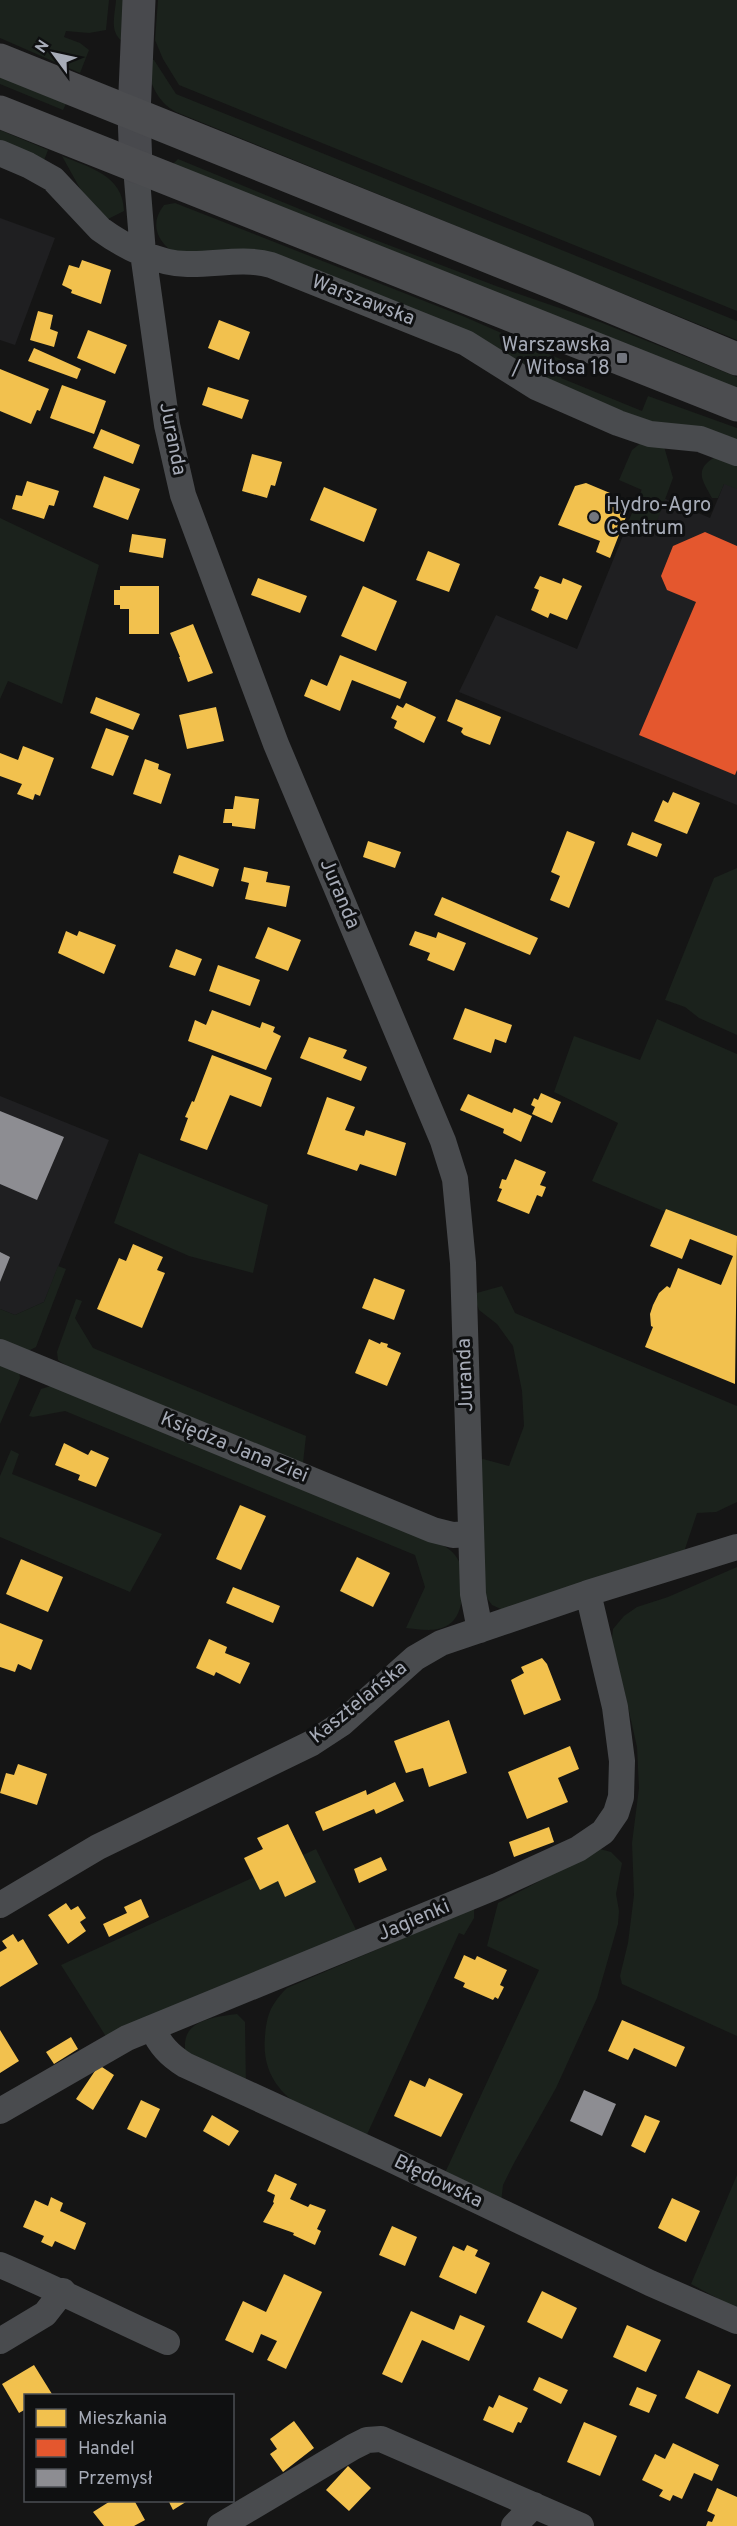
<svg xmlns="http://www.w3.org/2000/svg" width="737" height="2526" font-family="Overpass,sans-serif">
<rect width="100%" height="100%" fill="#151515"/>
<path fill="#1f1f21" d="M0,218l55,20 -40,107 -15,-5z
M726,479l11,5v321l-278,-113 37,-77 81,34 65,-160 68,29z
M0,1096l109,44 -65,162 -29,13 -15,-6z"/>
<path fill="#1b221c" d="M0,0h109l-3,30 -17,3 -23,-2 -2,6 16,6 9,7 -9,23 -80,-35z
M116,0h11l-5,41c-13,-10 -7,-26 -6,-41z
M158,0h579v311l-558,-226 -16,-26 -8,-19z
M146,59l8,1 22,34 561,227v19l-561,-228c-20,-11 -27,-31 -30,-53z
M0,75l67,27 -4,8 -63,-26z
M0,130l48,20 -5,13 -43,-18z
M62,156c28,12 61,19 62,55l-16,8 -15,-7z
M178,159l192,79 126,48 104,36 137,55v14l-565,-226z
M175,203l290,114 102,45 -6,16 81,33 6,-15 89,32v15l-70,-15 -117,-44 -74,-49 -307,-86c-15,-13 -17,-29 -5,-44z
M642,442l21,1 10,35 -22,59 -25,-10 16,-37 -23,-10 13,-30z
M715,457l22,6v26l-13,-5 -6,14h-6c-9,-17 -19,-28 3,-41z
M0,518l99,47 -37,139 -54,-23 -8,18z
M737,868v167l-38,-17 -14,-11 -20,-7 49,-122z
M657,1019l80,35v188l-145,-61 26,-58 -64,-31 20,-56 66,24z
M139,1153l129,52 -15,68 -64,-17 -75,-33z
M58,1266l8,3 -30,78 -10,5 -26,-11v-32l15,6 29,-13z
M502,1286l13,27 222,93v96l-21,10 -19,1 -16,48 -178,49 -11,-5 -8,-11 -11,-132 10,-3 26,7 15,-40 -2,-35 -9,-45 -16,-22 -18,-14 -6,-16z
M76,1299l6,2 -7,17 18,30 213,88 -3,27 -235,-96 -10,-7 -1,-8z
M0,1362l19,8 1,8 -20,46z
M54,1385l390,161c9,5 15,12 17,22 4,17 3,48 -13,57 -12,8 -29,4 -42,3l19,-41 -10,-32 -350,-144 -32,6 -4,-1 12,-27z
M11,1450l8,4 -7,20 150,60 -32,58 -130,-55v-61z
M737,1567v469l-115,-52 -2,-8 8,-33 6,-48 -2,-52 7,-55 -2,-41 -13,-58 -13,-41 2,-19 11,-13 13,-9 31,-10z
M316,1849l42,85 -249,104 -4,-3 -44,-70z
M600,1849l11,3 11,11 -6,31 3,17 -1,13 -21,74 -41,90 -42,75 -11,22 -2,18 -57,-28 95,-205 -52,-24 11,-43z
M474,1908v10l-10,17 -5,-2 -95,208c-46,-25 -105,-42 -99,-105 2,-22 6,-32 22,-48z
M237,2014l8,8 1,66 -58,-26c-13,-39 17,-44 49,-48z
M737,2175v134l-46,-25z"/>
<path fill="#f2c14e" d="M82,260l29,10 -10,34 -30,-11 1,-3 -10,-5 7,-20 10,3z
M38,311l15,4 -3,14 8,3 -4,15 -24,-7z
M219,320l31,12 -11,28 -31,-12z
M88,330l39,15 -12,29 -38,-16z
M34,348l47,21 -4,10 -49,-18z
M0,369l49,20 -9,22 -3,-1 -6,14 -31,-13z
M62,385l44,16 -12,33 -44,-16z
M208,387l41,13 -7,19 -40,-14z
M101,429l39,16 -7,19 -40,-16z
M252,454l30,8 -7,24 -4,-1 -4,13 -25,-7z
M104,476l36,13 -12,31 -35,-13z
M27,481l32,10 -5,15 -5,-1 -5,14 -32,-10 4,-14 6,1z
M586,483l24,10 -3,6 22,10 -19,49 -14,-6 4,-11 -42,-16 17,-39z
M324,487l53,22 -13,33 -54,-22z
M132,534l34,5 -3,19 -34,-6z
M428,551l32,13 -11,28 -33,-12z
M540,576l21,8 2,-6 19,8 -15,34 -17,-7 -2,5 -17,-8 8,-20 -5,-2z
M258,578l49,18 -7,17 -49,-18z
M120,586h39v48h-30v-25h-9v-4h-6v-15h6z
M363,586l34,15 -21,50 -35,-15z
M193,624l20,49 -25,9 -9,-25h1l-10,-24z
M340,655l67,27 -7,17 -48,-19 -12,31 -36,-15 7,-17 16,7z
M96,697l44,17 -7,16 -43,-17z
M456,699l45,18 -11,28 -26,-10 -3,-3 2,-4 -16,-7z
M406,703l30,14 -12,26 -30,-15 3,-7 -6,-3 6,-13 6,3z
M216,707l8,34 -37,8 -8,-34z
M106,728l23,8 -16,40 -22,-8z
M23,746l31,12 -14,38 -5,-2 -2,6 -16,-6 5,-10 -22,-8v-23l18,7z
M145,759l14,5 -1,5 13,5 -10,30 -28,-10z
M673,792l27,11 -13,31 -33,-13 9,-21 5,3z
M235,796l24,3 -4,30 -23,-3v-3h-9l2,-14h8z
M567,831l28,11 -26,66 -19,-8 10,-24 -9,-4z
M632,832l30,12 -5,13 -30,-12z
M368,841l33,11 -6,16 -32,-11z
M179,855l40,14 -6,18 -40,-14z
M244,867l24,5 -2,10 24,4 -4,21 -41,-8 4,-16 -8,-2z
M442,897l96,41 -8,17 -96,-40z
M268,927l33,13 -13,31 -33,-13z
M66,931l11,5 2,-5 37,14 -12,29 -46,-21z
M415,931l21,7 2,-6 28,11 -12,28 -27,-11 3,-7 -21,-8z
M176,949l26,10 -7,17 -26,-9z
M218,965l42,15 -10,26 -41,-15z
M465,1008l47,17 -6,18 -11,-4 -4,14 -38,-14z
M212,1010l48,18 2,-6 13,5 -2,5 8,4 -15,34 -78,-29 7,-21 11,5z
M309,1037l38,13 -4,8 24,9 -6,14 -61,-23z
M212,1055l60,23 -11,29 -31,-12 -23,55 -27,-10 8,-22 -3,-1 7,-16 2,1z
M541,1093l20,9 -9,21 -20,-9 3,-7 -4,-2 3,-7 4,2z
M468,1094l44,19 2,-5 18,8 -11,26 -18,-9 1,-4 -44,-19z
M327,1097l28,10 -10,23 19,6 2,-6 40,13 -10,33 -36,-12 -3,7 -50,-17z
M515,1159l31,13 -6,13 6,2 -4,10 -5,-2 -8,19 -32,-13 5,-12 -3,-1 3,-9 4,1z
M666,1209l71,27 -2,148 -90,-37 8,-20 -2,-1 -1,-12 3,-9 6,-12 8,-7 3,2 8,-20 43,17 12,-29 -43,-17 -8,20 -32,-13z
M133,1244l30,13 -6,13 8,3 -23,55 -45,-19 22,-51 7,3z
M374,1278l31,12 -11,30 -32,-12z
M369,1339l11,5 1,-2 7,2 -1,3 14,6 -14,33 -32,-13z
M64,1443l24,12 3,-5 18,8 -13,29 -18,-7 2,-5 -25,-10z
M240,1505l26,11 -25,54 -25,-11z
M357,1557l33,16 -17,34 -33,-16z
M21,1559l42,18 -15,35 -42,-18z
M233,1587l47,19 -7,17 -47,-20z
M0,1623l43,17 -12,30 -13,-6 -3,8 -15,-5z
M209,1639l18,8 -2,6 25,10 -10,21 -24,-12 -2,4 -18,-8z
M542,1658l5,6 14,36 -37,15 -13,-35 13,-7 -3,-6z
M449,1720l18,53 -38,14 -6,-19 -17,5 -12,-32z
M570,1746l9,23 -21,9 10,24 -41,17 -19,-47z
M18,1764l29,10 -10,31 -37,-12 6,-20 8,2z
M395,1782l9,19 -28,13 -2,-5 -51,22 -8,-19 51,-22 1,5z
M288,1824l28,58 -31,15 -7,-16 -18,9 -16,-32 19,-9 -6,-11z
M549,1827l5,15 -40,15 -5,-15z
M381,1857l6,13 -28,13 -5,-14z
M141,1899l8,18 -40,20 -6,-13 24,-11 -3,-6z
M66,1903l5,7 7,-4 8,12 -6,4 6,9 -18,13 -20,-29z
M13,1934l5,8 5,-3 15,25 -38,23v-35l7,-4 -5,-7z
M464,1955l11,5 2,-4 30,14 -7,15 4,2 -6,12 -3,-2 -2,3 -30,-13 2,-4 -11,-5z
M622,2020l63,27 -9,20 -42,-19 -6,12 -20,-9z
M0,2030l19,31 -19,12z
M71,2037l7,12 -24,15 -8,-12z
M99,2065l15,10 -21,35 -17,-11z
M429,2078l34,16 -22,43 -47,-21 16,-36 15,7z
M141,2100l19,9 -14,29 -19,-9z
M212,2115l27,16 -10,15 -26,-15z
M645,2115l15,6 -15,32 -14,-7z
M275,2174l22,10 -7,15 18,8 2,-3 16,6 -9,19 4,2 -6,14 -22,-10 1,-2 -31,-11 11,-19 -1,-1 2,-7 -8,-4z
M51,2197l12,6 -3,8 26,12 -11,27 -20,-9 -3,6 -11,-5 3,-6 -21,-9 12,-27 13,6z
M672,2198l28,13 -14,31 -28,-14z
M392,2226l25,11 -12,29 -26,-11z
M467,2245l11,5 -3,6 15,7 -14,31 -37,-17 14,-31 11,5z
M284,2274l38,18 -36,77 -19,-9 10,-19 -16,-7 -8,19 -28,-13 18,-39 23,11z
M542,2291l35,17 -15,31 -35,-17z
M411,2311l43,19 6,-15 25,11 -16,35 -47,-21 -20,43 -20,-9z
M627,2325l34,15 -15,32 -33,-15z
M34,2365l18,29 -26,2v13l-7,4 -17,-29z
M698,2370l33,15 -13,29 -33,-16z
M539,2377l29,13 -7,14 -28,-14z
M637,2387l20,8 -8,18 -20,-8z
M499,2395l29,13 -7,15 -3,-1 -5,11 -30,-13 6,-14 4,2z
M294,2421l20,27 -31,24 -13,-18 7,-5 -7,-10z
M584,2422l33,14 -17,40 -33,-14z
M673,2443l46,22 -7,16 -18,-8 -12,26 -9,-4 -3,6 -11,-5 4,-6 -21,-10 13,-26 10,5z
M348,2466l23,22 -22,23 -23,-21z
M717,2488l20,9v29h-31l2,-5 4,1 3,-7 -8,-4z
M112,2500h22l11,20 -11,6h-30l-11,-14z
M168,2500h21l-16,10z"/>
<path fill="#e4572e" d="M705,532l32,14v224l-2,5 -96,-40 57,-133 -29,-12 -6,-14 12,-30z"/>
<path fill="#8d8d92" d="M0,1111l64,26 -27,63 -37,-16z
M0,1252l10,5 -10,25z
M584,2090l32,14 -14,32 -32,-15z"/>
<g fill="none" stroke-linecap="round" stroke-linejoin="round">
<path stroke="#494b4e" stroke-width="26" d="M0,153l28,12 25,14 47,50c23,17 58,35 87,35 29,1 55,-7 84,1l195,78 70,44 82,36 32,11 50,5 37,14
M136,167l7,86 24,172 16,70 93,249 167,397 12,38 8,84 10,331 7,36
M0,1352l433,178 20,5 18,-1
M0,1905l98,-58 214,-104 29,-19 74,-66 26,-15 147,-50 149,-46
M152,2028c8,17 17,27 33,37l201,92 264,126 87,38
M0,2111l127,-73 370,-152 81,-37 25,-17 13,-19 5,-16 1,-36 -7,-54 -27,-114
M0,2265c57,24 111,52 167,77
M0,2341l45,-27 18,-23
M220,2526l133,-79 14,-7 14,-1 200,87
M514,2526l20,-21"/>
<path stroke="#48494d" stroke-width="33" d="M136,167l-2,-53 5,-114"/>
<path stroke="#4c4d50" stroke-width="33" d="M0,60l559,225 178,74
M0,112l737,293"/>
</g>
<g fill="#73767e" stroke="#0f1011" stroke-width="2">
<rect x="616" y="352" width="12" height="12" rx="3"/>
<circle cx="594" cy="517" r="6"/>
</g>
<g text-anchor="middle" dominant-baseline="central" stroke-width="6" stroke-linejoin="round" paint-order="stroke">
<g font-size="20" fill="#a6abb7" stroke="#0f1011">
<text transform="translate(363 301) rotate(21)">Warszawska</text>
<text transform="translate(172 439) rotate(79)">Juranda</text>
<text transform="translate(339 894) rotate(67)">Juranda</text>
<text transform="translate(466 1375) rotate(-92)">Juranda</text>
<text transform="translate(234 1448) rotate(22)">Księdza Jana Ziei</text>
<text transform="translate(359 1703) rotate(-39)">Kasztelańska</text>
<text transform="translate(414 1921) rotate(-23)">Jagienki</text>
<text transform="translate(438 2182) rotate(26)">Błędowska</text>
</g>
<g font-size="20" fill="#a6abb7" stroke="#0f1011" text-anchor="end">
<text x="610" y="346">Warszawska<tspan x="610" dy="23">/ Witosa 18</tspan></text>
<text x="606" y="506" text-anchor="start">Hydro-Agro<tspan x="606" dy="23">Centrum</tspan></text>
</g>
</g>
<rect x="24" y="2394" width="210" height="108" fill="#0f1011" stroke="#4b4e53" stroke-width="1.5"/>
<rect x="36" y="2409" width="30" height="18" fill="#f2c14e" stroke="#4b4e53" stroke-width="1.5"/>
<text x="78" y="2424" font-size="18" fill="#a6abb7">Mieszkania</text>
<rect x="36" y="2439" width="30" height="18" fill="#e4572e" stroke="#4b4e53" stroke-width="1.5"/>
<text x="78" y="2454" font-size="18" fill="#a6abb7">Handel</text>
<rect x="36" y="2469" width="30" height="18" fill="#8d8d92" stroke="#4b4e53" stroke-width="1.5"/>
<text x="78" y="2484" font-size="18" fill="#a6abb7">Przemysł</text>
<g transform="translate(54 54) rotate(303)" stroke="#0f1011" stroke-width="4.5" paint-order="stroke">
<path d="M0-4.5L10 22L0 15L-10 22Z" fill="#a6abb7"/>
<text y="-9" font-size="16" font-weight="bold" text-anchor="middle" fill="#a6abb7">N</text>
</g>
</svg>
